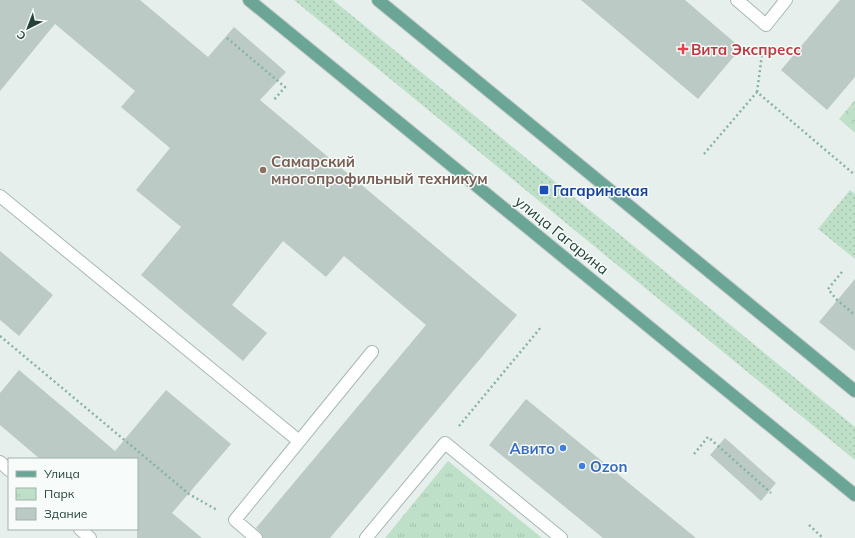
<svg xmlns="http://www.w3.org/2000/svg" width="855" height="538" font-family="Mulish,sans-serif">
<defs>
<pattern id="grass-dots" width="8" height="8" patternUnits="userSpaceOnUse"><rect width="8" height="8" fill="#bfe0c8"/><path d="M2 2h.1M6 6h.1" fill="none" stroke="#a4c1ad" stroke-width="1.8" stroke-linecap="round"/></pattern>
<pattern id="forest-crowns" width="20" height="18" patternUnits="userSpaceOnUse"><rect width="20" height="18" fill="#bfe0c8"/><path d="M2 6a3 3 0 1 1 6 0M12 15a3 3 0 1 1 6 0" fill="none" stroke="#a4c1ad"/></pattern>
<pattern id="park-tufts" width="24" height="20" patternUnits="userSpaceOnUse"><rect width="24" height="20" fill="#bfe0c8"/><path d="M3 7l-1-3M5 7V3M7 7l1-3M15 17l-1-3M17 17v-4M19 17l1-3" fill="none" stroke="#a4c1ad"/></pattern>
</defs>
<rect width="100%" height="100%" fill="#e6efeb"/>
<path fill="url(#grass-dots)" d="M294,0h39l522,427v33z
M850,190l5,4v65l-37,-30z"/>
<path fill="url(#forest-crowns)" d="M855,100v33l-16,-14z"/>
<path fill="url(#park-tufts)" d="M448,461l94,77h-157z"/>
<path fill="#bbcac4" d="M0,0h140l68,57 26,-30 52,45 -26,28 257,215 -187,223h-67l-2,-5 -5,-5 170,-203 -82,-69 -18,21 -43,-36 -51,64 35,28 -24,28 -102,-86 40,-48 -45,-37 34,-42 -49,-41 14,-16 -80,-67 -55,67z
M581,0h104l56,48 -43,51z
M840,0h15v77l-28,33 -46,-40z
M0,251l53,44 -34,41 -19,-16z
M855,279v72l-36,-29z
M19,370l96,81 51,-61 65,54 -59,69 30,25h-65v-79h-97l-40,-34v-32z
M526,399l170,139h-93l-114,-93z
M725,438l51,45 -15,18 -51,-46z"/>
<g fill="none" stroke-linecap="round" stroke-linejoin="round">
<defs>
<path id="minor" d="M737,0l29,25 20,-25
M0,196l299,245
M0,462l9,8
M80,529l10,9
M256,538l-21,-18 137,-168
M366,538l79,-95 116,95"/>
<path id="major" d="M249,0l606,495
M378,0l477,391"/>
</defs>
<use href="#minor" stroke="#a8b8b2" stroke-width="14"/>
<use href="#major" stroke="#c2cac8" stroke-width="14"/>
<path stroke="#86b3a5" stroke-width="2.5" stroke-dasharray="2 3" stroke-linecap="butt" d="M227,38l58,49 -12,14
M757,92l6,-45
M704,154l53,-62 98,83
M842,272l-14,17 9,11 18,15
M0,336l189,158 28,16
M459,426l83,-100
M694,454l14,-17 63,56
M809,525l14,13"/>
<use href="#minor" stroke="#fff" stroke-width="12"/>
<use href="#major" stroke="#6aa596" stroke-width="12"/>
</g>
<path fill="#e0444e" stroke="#f7fbf9" stroke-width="1.5" d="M681 43h4v4h4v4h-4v4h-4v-4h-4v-4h4z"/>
<circle fill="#8d6e63" stroke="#f7fbf9" stroke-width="1.5" cx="263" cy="170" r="4"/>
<rect fill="#1a4fb4" stroke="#f7fbf9" stroke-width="1.5" x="539" y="185" width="10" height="10" rx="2"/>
<g fill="#3f7fe0" stroke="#f7fbf9" stroke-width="1.5">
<circle cx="563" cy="448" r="4"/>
<circle cx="582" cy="466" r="4"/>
</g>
<g text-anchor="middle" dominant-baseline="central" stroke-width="3" stroke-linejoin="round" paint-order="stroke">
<g font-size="15" font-weight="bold" fill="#be3a42" stroke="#f7fbf9" text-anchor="start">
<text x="691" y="49">Вита Экспресс</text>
</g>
<g font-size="15" font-weight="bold" fill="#785e54" stroke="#f7fbf9" text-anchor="start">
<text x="271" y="161">Самарский<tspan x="271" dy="17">многопрофильный техникум</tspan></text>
</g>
<g font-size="15" font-weight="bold" fill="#164399" stroke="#f7fbf9" text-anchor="start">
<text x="553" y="190">Гагаринская</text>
</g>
<g font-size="15" fill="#24423a" stroke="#f7fbf9">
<text transform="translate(562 235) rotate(39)">улица Гагарина</text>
</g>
<g font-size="15" font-weight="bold" fill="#366cbe" stroke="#f7fbf9" text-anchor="end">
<text x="555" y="448">Авито</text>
<text x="590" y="466" text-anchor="start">Ozon</text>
</g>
</g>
<rect x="8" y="458" width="130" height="72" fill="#f7fbf9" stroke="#a3b1ad"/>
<rect x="16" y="471" width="20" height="6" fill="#6aa596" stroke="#a3b1ad"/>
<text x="44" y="478" font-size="12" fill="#24423a">Улица</text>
<rect x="16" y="488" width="20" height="12" fill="url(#park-tufts)" stroke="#a3b1ad"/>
<text x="44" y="498" font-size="12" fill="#24423a">Парк</text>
<rect x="16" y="508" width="20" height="12" fill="#bbcac4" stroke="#a3b1ad"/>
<text x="44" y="518" font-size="12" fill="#24423a">Здание</text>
<g transform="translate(28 28) rotate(222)" stroke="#f7fbf9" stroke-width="3" paint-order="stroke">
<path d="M0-3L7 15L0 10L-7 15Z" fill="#24423a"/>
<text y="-6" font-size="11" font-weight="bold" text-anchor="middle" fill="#24423a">С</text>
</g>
</svg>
